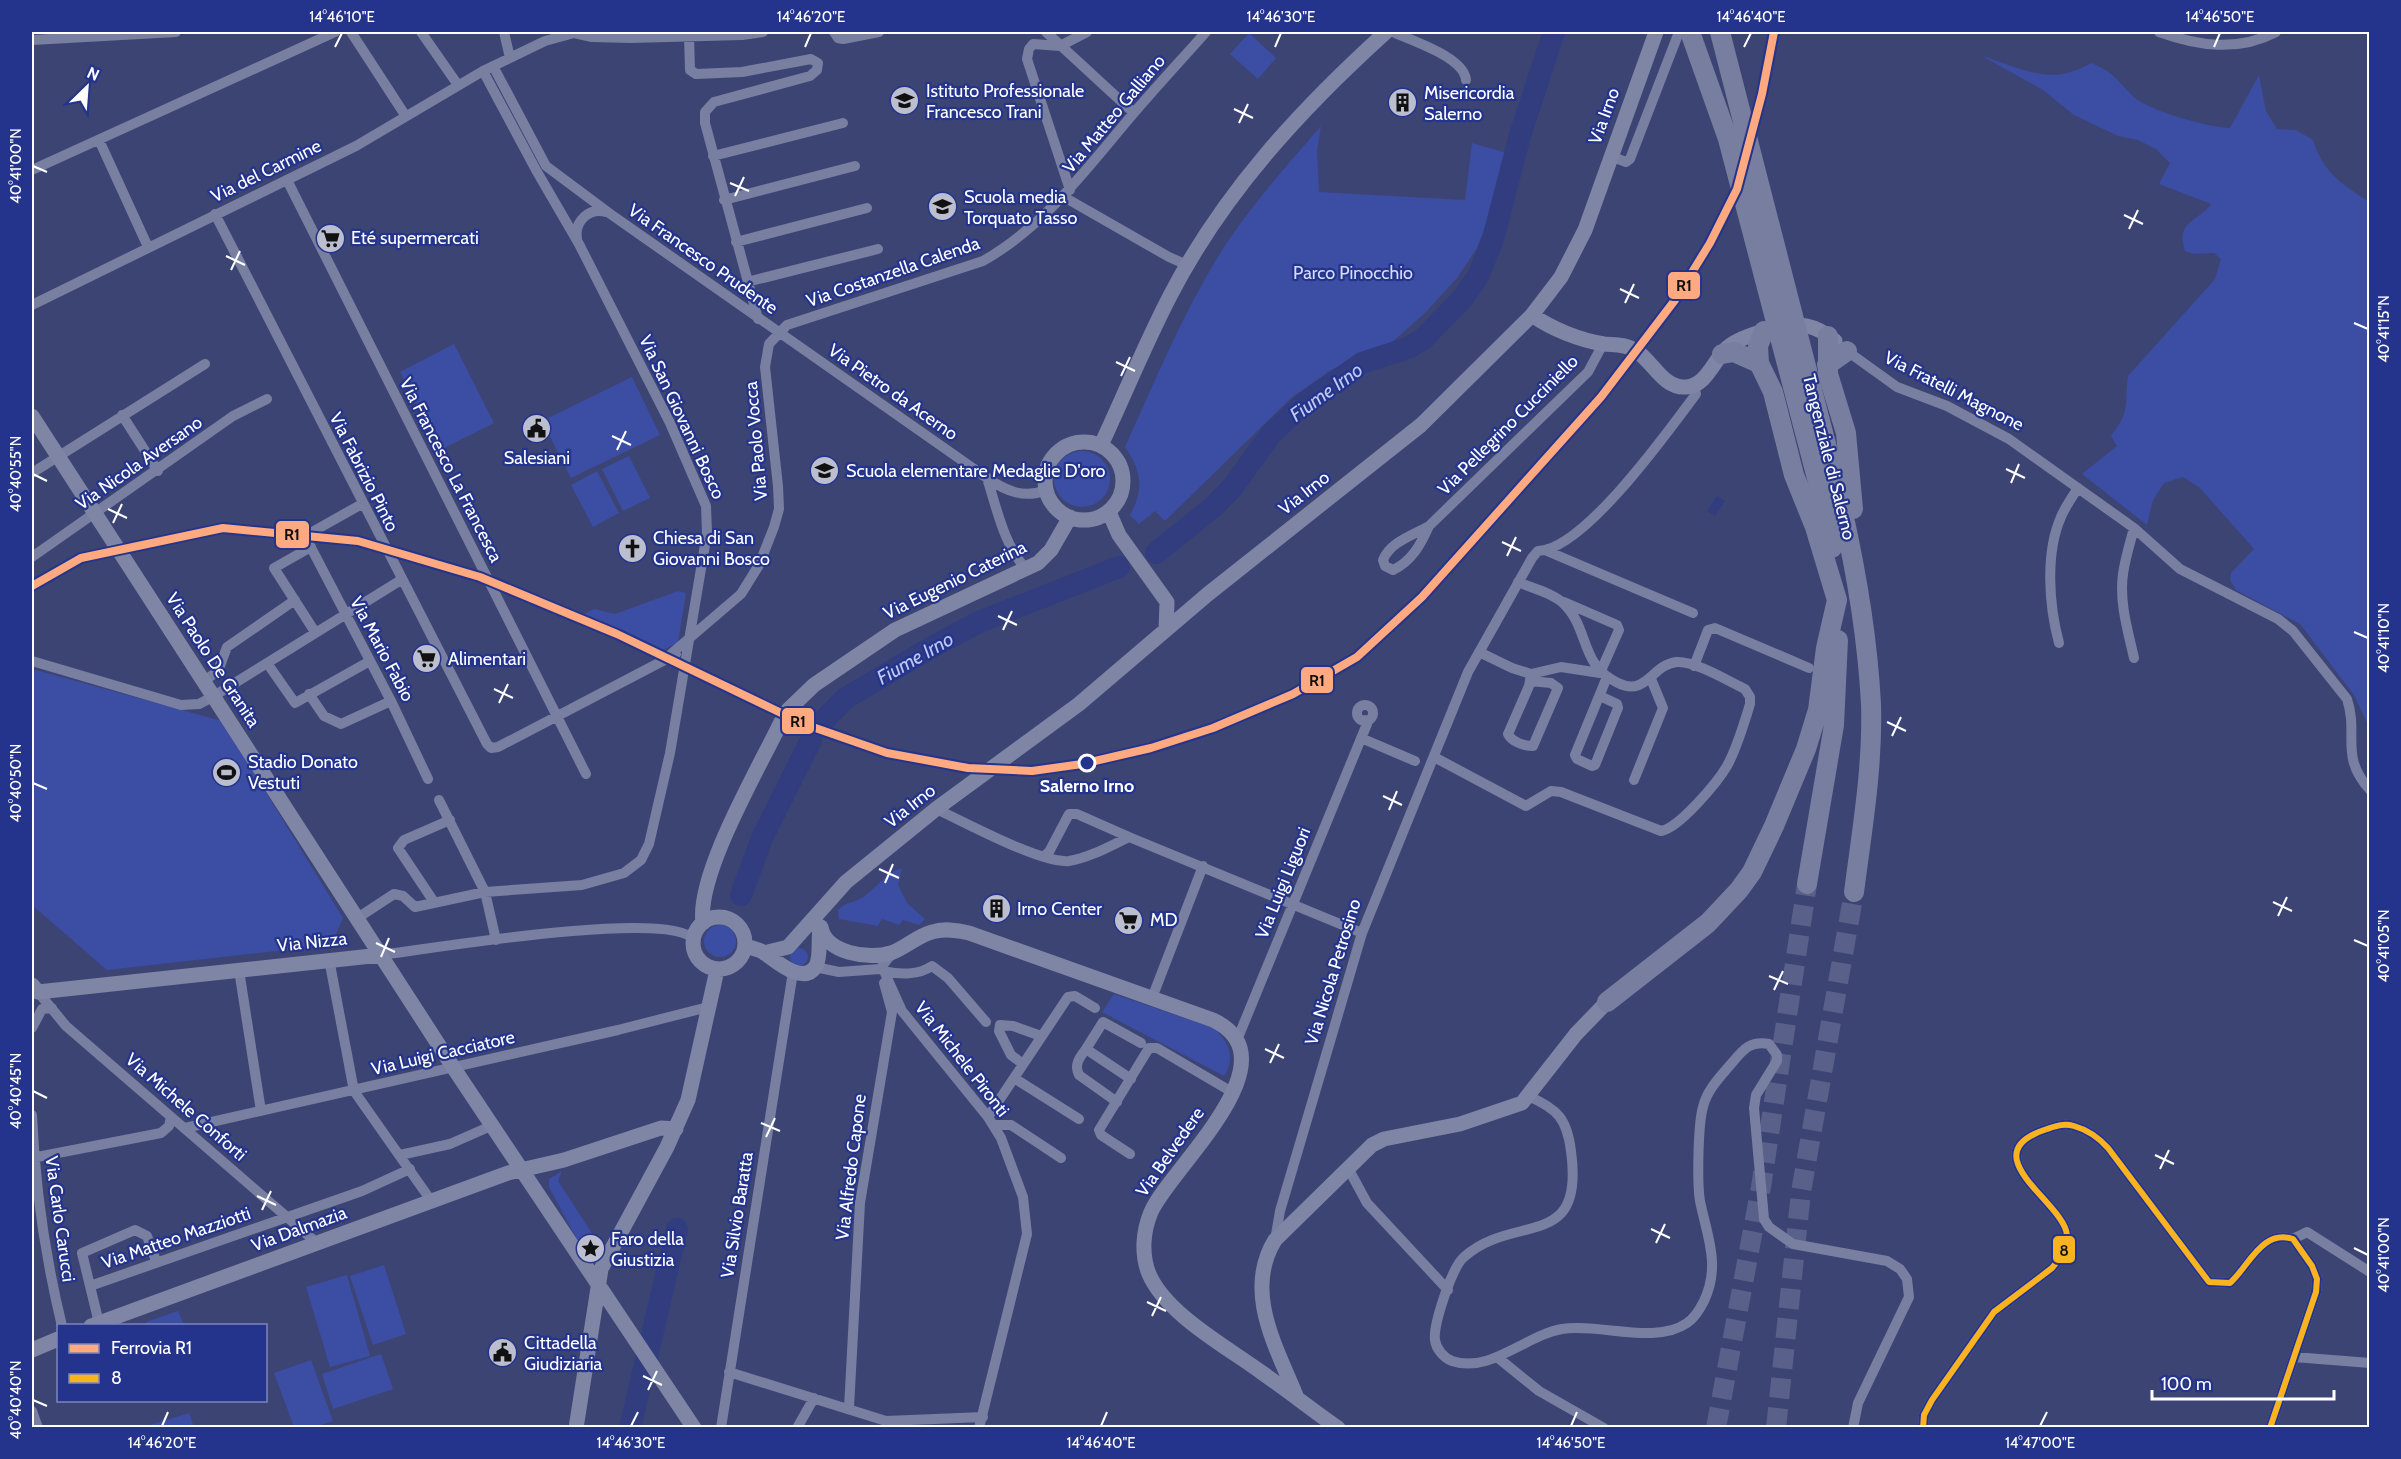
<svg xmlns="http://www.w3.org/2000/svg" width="2401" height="1459" font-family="Cabin,sans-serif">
<rect width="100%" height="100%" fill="#3c4474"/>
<path fill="#3c4da4" d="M1249,33l27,25 -18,21 -28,-25z
M1982,56c42,13 68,31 109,7 25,10 25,17 43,34 13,13 76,31 96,31l29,-53 7,36 11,18 19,1 17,10c11,34 28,43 56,62v525l-15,-32 -54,-71 -64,-34 -6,-10 1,-7 23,-24 -54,-61 -17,-11 -19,6 -11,17 -6,25 -65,-51 35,-28 -6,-10c20,-26 13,-30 17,-60l87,-97 6,-20 -7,-6 -20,1 -9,-3c-10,-30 13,-29 26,-47l-52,-20 11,-21 -14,-14 -18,-9 -20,-4 -44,-21 -31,-25z
M1321,126l-4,25 2,41 146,8 7,-57 35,10 -5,29 -25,66 -20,30 -32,35 -35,31 -59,26 -40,28 -126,123 -10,-10 -16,13 -9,-9c14,-25 12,-44 -5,-68 32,-70 61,-142 103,-206 28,-41 60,-77 93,-115z
M454,344l40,79 -54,27 -40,-78z
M632,377l28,58 -89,43 -29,-57z
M1054 479a28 28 0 1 1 56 0a28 28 0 1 1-56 0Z
M629,456l21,42 -27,13 -21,-42z
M597,471l22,42 -26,14 -22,-42z
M678,591l8,2 -8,50 -26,12 -72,-39 14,-7 21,5z
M32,669l190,52 121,197 -12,27 -224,25 -75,-65z
M902,868l-4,17 9,18 18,16 -6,6 -16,-5 -4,5 -17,-6 -4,7 -39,-7 -1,-9c7,-8 16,-7 25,-13 14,-9 23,-25 39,-29z
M704 941a16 16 0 1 1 32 0a16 16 0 1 1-32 0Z
M790 957a9 9 0 1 1 18 0a9 9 0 1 1-18 0Z
M1114,994l100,34c15,14 22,30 10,48l-122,-64z
M562,1171l-4,10 37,57 -17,3 -29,-54v-8z
M384,1265l22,69 -33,11 -23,-69z
M347,1275l23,81 -40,11 -24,-80z
M178,1311l6,14h-37l-1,-3z
M381,1354l12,35 -60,20 -11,-35z
M311,1360l22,61 -18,6h-21l-20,-54z
M189,1413l5,14h-46l-1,-1z"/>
<path fill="#313d7e" d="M1717,496l8,5 -10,15 -8,-5z"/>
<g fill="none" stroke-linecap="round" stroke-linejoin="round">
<path stroke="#313d7e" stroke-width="22" d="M1156,553l57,-46 19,-19 39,-54 32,-30 59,-41 46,-15 15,-9 40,-41 15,-22 15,-37 27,-104 34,-103
M820,724l26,-26 86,-51 47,-25 140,-55
M741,895l21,-57 50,-100
M630,1428l47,-199"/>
<path stroke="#596089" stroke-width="20" stroke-dasharray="20 10" stroke-linecap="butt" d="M1716,1428l45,-241 46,-303
M1776,1428l25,-236 53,-300"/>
<path stroke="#787fa1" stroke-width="10" d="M351,32l54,83
M421,32l37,53
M504,32l6,26
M834,32l4,6 5,1 36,-7
M1046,32l88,81
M1393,32c19,9 71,25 73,48
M2159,32c39,14 79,20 117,0
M689,37l1,33 6,4 46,-2 69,-13 7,4 -1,7 -7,6 -96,26 -9,10v11l53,196
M32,40l144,-8
M1060,46l-27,-2 -4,5 -2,10 43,131
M1060,46l27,-14
M493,66l53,100 63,47 378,265c10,31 17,68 40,92
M99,140l49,107
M713,156l130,-33
M1610,156l16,6 4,-3 49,-127
M32,170l303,-138
M287,180l299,594
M1064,197l105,60 18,8
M724,200l131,-34
M215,214l272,530 4,4 7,-1 178,-93
M577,238c-3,-17 13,-31 29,-26
M736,242l131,-34
M747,282l131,-33
M32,305l324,-159 127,-75 62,-30 29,-8 18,4 39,1 111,-3 21,-3
M1847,351l50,36 50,19 62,33 125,89 46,41 98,50 15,12 54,68c12,36 -8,57 23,91
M122,415l36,56
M32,473l173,-109
M987,478c19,13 37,21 59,12
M362,504l-57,32 86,165 37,78
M1429,526c-16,9 -39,16 -46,34l2,6 8,4c19,-9 28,-26 36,-44l159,-154 15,-28
M311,547l-37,21 41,64
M1547,551l146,62
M32,557l201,-141 34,-17
M2059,643c-10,-37 -14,-90 2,-126 4,-10 11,-20 17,-29
M1479,652l33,16 19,6 30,-7 39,6 19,-43 -2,-5 -53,-23
M671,654l70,-60 18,-29 15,-38 5,-18 -1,-23 -13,-119 4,-23 18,-19 196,-64c63,-36 103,-92 150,-147 24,-28 49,-55 73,-82
M2134,658c-6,-27 -15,-56 -11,-84 2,-15 7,-31 11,-46
M32,661l149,44 18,-1 15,-8 187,-116
M267,663l28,40 75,-42
M1694,666l14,-36 7,-2 94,40
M204,681l14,-10 9,-24 68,-47
M1530,681l21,2 7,5 -25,58c-9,0 -21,-4 -25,-12l21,-48 2,-12
M309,694l15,22 17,8 50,-23
M1600,696l17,8 1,4 -23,57 -3,1 -15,-7 -2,-4 32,-78
M1357 713a8 8 0 1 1 16 0a8 8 0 1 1-16 0Z
M1361,738l54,23
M1434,757l92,49 25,-15 10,1 100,39c18,-3 56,-48 66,-65 10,-18 17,-42 23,-62v-7l-5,-8c-17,-8 -50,-28 -68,-27 -25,2 -30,35 -59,21 -39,-18 -28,-55 -55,-80 -10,-10 -32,-15 -45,-21
M1634,780l29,-72 -12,-29
M439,800l46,92 11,48
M936,809c29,13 105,55 133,52 20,-3 41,-15 60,-24l233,96
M1044,856l5,-4 20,-38h8l52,23
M434,902l-36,-54 6,-8 46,-20
M356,919l38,-25 9,2 12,11 70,-15 97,-7 42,-12 17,-13 8,-16 21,-91 37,-220 -1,-27 -36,-83 -91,-179 -43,-74 -53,-99
M381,955c47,-6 287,-46 312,-16
M329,959l25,132 78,111
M815,967l24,5 41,-3 12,-16
M880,969l4,2 18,40 86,106 13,21 22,59 4,37 -48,194
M239,970l22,141
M884,971c16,4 35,4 48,-5l16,12 38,44
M38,992l28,34 251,217
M1152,998l51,-132
M32,1028l10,-19 10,-1
M1237,1040l130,-316 -2,-4
M1086,1049l17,-27 38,21
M1023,1064l-12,-9 -12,-24 1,-6 13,1 28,10
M1014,1078l65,41
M1528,1096c30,13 39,23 43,55 14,102 -57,61 -107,106 -12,10 -31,68 -29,83 1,9 9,18 17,21 38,13 74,-26 110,-32 37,-6 94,16 125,-6 8,-5 13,-14 17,-22 17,-36 3,-65 -4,-100 -3,-18 -2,-77 3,-94 4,-17 17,-30 28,-43 12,-14 19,-24 38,-20l8,11v6l-21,34 -2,13 10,111 5,8 24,17 94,17 13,8 7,10 2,18 -51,106 -5,25
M1117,1102l-38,-27c-5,-10 0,-17 7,-26l45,30
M32,1115c3,72 13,141 30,211
M988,1117l80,-120 7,-1 20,12
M993,1125h18l50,33
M185,1128l433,-98 90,-23
M1130,1154l-29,-19 -2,-5 50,-82h8l75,44
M400,1155l50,-11 41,-18
M32,1158l129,-25 8,-7 2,-9
M1348,1168l19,35 81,87
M2293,1239l14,-7 63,40
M1275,1240l5,-29 82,-278 106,-261 64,-114 6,-7c46,-1 131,-121 158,-157l-2,-9
M90,1286l272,-95 48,-22
M99,1323l-17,-70 53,-23 12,6 9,25
M1497,1357l42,34 65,37
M2294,1357l76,6
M729,1372l157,49 97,-4
M849,1408l11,-205 32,-191 -8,-29
M32,1411l6,17
M721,1428l72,-456
M797,1428l17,-30
M1923,1428l1,-13 8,-15 62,-88 58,-44c7,-8 16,-21 15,-33 -3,-33 -98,-81 -20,-106 9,-3 17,-6 27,-3 14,4 25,12 34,22l101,134 21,1c19,-17 32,-54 63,-44l19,27 5,13 -1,13 -46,136"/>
<path stroke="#7f85a5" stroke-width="15" d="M1532,315c20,14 47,25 72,29 11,1 21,0 31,6 17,10 28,39 51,37 21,-1 28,-28 42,-40 15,-12 60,-25 79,-21 10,2 21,9 28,15
M32,416l421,651 241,361
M1045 481a39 39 0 1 1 78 0a39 39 0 1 1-78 0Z
M1101,445c23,-49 44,-101 69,-149 53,-103 131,-187 216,-264
M1109,512l10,23 48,67 -1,28
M788,710l26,-25 81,-55 143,-67 13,-13 19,-33
M693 943a26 26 0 1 1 52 0a26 26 0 1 1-52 0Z
M703,923c-7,-48 56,-155 78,-201
M821,927c4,26 48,33 70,26 14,-5 26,-17 41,-21 12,-4 24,-2 37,1l244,87c84,40 -43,148 -62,192 -8,19 -10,42 -2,62 17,40 78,73 112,98 26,18 51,38 77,56
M746,946c5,2 12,3 17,6 11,7 40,35 53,14 5,-9 2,-26 4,-37
M764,953l24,-6 58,-65 90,-73 143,-105 129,-110 213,-169 111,-110 29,-38 24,-47 71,-198
M32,985l6,7 343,-37
M91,1326l417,-153 56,-13 97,-32 15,1
M32,1350l26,-11
M1297,1398c-20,-50 -54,-106 -22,-158l97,-95 12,-6 76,-15 62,-21 54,-69 31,-32
M576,1428l25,-159 66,-122 21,-47 29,-130"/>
<path stroke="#787e9f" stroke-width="20" d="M1828,336v38l18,59 7,76
M1722,354l12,-2 25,11
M1827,365l20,-14
M1836,483c18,74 31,145 35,221 2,63 -9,126 -17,188
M1819,486l13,62
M1807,884l27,-159 4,-85
M1607,1002l101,-79 31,-33 13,-18 22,-46 32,-77 12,-39 8,-62 11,-48 -22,-73 -21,-52 -21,-83 -14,-29 -1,-17 6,-15"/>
<path stroke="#787e9f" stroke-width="20" d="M1690,32l38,107 91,347
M1720,32l116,451"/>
<defs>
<path id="bus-1" d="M1923,1428l1,-13 8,-15 62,-88 58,-44c7,-8 16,-21 15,-33 -3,-33 -98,-81 -20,-106 9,-3 17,-6 27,-3 14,4 25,12 34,22l101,134 21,1c19,-17 32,-54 63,-44l19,27 5,13 -1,13 -46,136"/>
</defs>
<use href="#bus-1" stroke="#24348c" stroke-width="10"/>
<use href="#bus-1" stroke="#f9b220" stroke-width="6"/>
<defs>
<path id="rail-1" d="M32,586l49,-28 142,-30 135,13 122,36 137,57 187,90 83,29 81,15 64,3 50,-7 69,-16 62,-20 80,-34 64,-37 65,-60 179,-200 74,-97 35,-57 27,-54 25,-95 12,-62"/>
</defs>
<use href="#rail-1" stroke="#24348c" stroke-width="12"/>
<use href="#rail-1" stroke="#ffa980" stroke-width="8"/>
</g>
<path fill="none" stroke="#fff" stroke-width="2" d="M335,47l7,-14M805,47l6,-14M1275,47l6,-14M1744,47l7,-14M2214,47l6,-14M1234,109l19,9M1239,123l9,-19M33,166l14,6M730,183l19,8M735,196l9,-19M2124,215l19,9M2129,229l9,-19M226,256l19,9M231,270l9,-19M1620,289l19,9M1625,303l9,-19M2354,323l14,6M1116,362l19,9M1121,376l9,-19M612,436l19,9M617,450l9,-19M2006,469l19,9M33,474l14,7M2011,483l8,-19M108,509l19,9M113,523l9,-19M1502,542l19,9M1507,556l9,-19M998,616l19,9M1003,630l9,-19M2354,632l14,6M494,689l19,9M499,703l9,-19M1887,722l19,9M1892,736l9,-19M33,783l14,6M1383,796l19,9M1389,810l8,-19M879,869l20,9M885,883l8,-19M2273,902l19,9M2278,916l9,-19M2354,940l14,6M376,943l19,9M381,957l8,-19M1769,976l19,8M1774,990l9,-19M1265,1049l19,9M1270,1063l9,-19M33,1091l14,7M761,1123l19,8M766,1137l9,-19M2155,1155l19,9M2160,1169l9,-19M257,1196l19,9M262,1210l9,-19M1651,1229l19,9M1656,1243l9,-19M2354,1248l14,7M1147,1302l19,9M1152,1316l9,-19M643,1376l19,9M648,1390l9,-19M33,1400l14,6M162,1426l6,-14M631,1426l7,-14M1101,1426l6,-14M1571,1426l6,-14M2040,1426l7,-14"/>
<defs>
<symbol id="school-disc" viewBox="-11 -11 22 22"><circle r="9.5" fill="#bbbece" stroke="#24348c"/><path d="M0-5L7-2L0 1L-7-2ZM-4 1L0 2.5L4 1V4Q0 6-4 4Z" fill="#111"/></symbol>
<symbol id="building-disc" viewBox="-11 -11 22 22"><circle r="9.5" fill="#bbbece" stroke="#24348c"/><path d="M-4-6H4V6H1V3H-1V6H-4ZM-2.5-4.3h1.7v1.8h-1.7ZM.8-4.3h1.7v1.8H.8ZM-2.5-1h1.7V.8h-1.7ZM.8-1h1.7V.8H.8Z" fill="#111"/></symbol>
<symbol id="supermarket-disc" viewBox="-11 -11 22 22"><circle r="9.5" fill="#bbbece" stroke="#24348c"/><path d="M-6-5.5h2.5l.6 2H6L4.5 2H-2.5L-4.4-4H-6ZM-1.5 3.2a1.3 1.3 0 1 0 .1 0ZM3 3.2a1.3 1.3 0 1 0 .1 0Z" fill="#111"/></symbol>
<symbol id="civic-disc" viewBox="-11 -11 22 22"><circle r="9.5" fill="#bbbece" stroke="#24348c"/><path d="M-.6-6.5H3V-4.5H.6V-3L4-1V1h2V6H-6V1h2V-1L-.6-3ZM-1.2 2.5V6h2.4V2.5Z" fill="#111"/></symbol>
<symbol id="church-disc" viewBox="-11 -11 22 22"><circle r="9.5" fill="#bbbece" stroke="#24348c"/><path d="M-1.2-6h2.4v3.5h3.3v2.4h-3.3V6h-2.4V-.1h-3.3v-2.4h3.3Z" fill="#111"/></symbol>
<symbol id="stadium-disc" viewBox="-11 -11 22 22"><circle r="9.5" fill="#bbbece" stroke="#24348c"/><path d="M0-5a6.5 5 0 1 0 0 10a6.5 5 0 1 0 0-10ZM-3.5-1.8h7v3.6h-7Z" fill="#111"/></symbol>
<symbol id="sight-disc" viewBox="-11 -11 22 22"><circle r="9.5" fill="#bbbece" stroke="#24348c"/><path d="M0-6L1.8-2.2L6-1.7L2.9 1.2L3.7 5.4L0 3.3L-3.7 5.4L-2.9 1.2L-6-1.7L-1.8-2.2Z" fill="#111"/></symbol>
</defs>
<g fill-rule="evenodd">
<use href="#school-disc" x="888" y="84" width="33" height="33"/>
<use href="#building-disc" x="1386" y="86" width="33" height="33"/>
<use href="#school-disc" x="926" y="190" width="33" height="33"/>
<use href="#supermarket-disc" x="314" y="222" width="33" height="33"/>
<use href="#civic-disc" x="520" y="412" width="33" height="33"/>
<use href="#school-disc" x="808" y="454" width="33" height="33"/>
<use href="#church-disc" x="616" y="532" width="33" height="33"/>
<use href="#supermarket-disc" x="410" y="642" width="33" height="33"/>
<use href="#stadium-disc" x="210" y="756" width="33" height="33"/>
<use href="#building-disc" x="980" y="892" width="33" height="33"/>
<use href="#supermarket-disc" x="1112" y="904" width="33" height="33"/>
<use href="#sight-disc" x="574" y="1232" width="33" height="33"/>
<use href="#civic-disc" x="486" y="1336" width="33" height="33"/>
</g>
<circle fill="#24348c" stroke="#fff" stroke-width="3" cx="1087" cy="763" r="8"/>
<g text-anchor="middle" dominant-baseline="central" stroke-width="4.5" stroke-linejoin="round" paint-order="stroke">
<g font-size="18" fill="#fff" stroke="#24348c" text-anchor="start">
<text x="926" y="91">Istituto Professionale<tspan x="926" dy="21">Francesco Trani</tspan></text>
<text x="1424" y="93">Misericordia<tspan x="1424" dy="21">Salerno</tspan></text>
<text x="964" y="197">Scuola media<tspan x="964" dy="21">Torquato Tasso</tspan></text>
<text x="351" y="238">Eté supermercati</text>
<text x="537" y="458" text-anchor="middle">Salesiani</text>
<text x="846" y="471">Scuola elementare Medaglie D'oro</text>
<text x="653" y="538">Chiesa di San<tspan x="653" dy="21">Giovanni Bosco</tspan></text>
<text x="448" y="659">Alimentari</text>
<text x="248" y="762">Stadio Donato<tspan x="248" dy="21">Vestuti</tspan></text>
<text x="1017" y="909">Irno Center</text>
<text x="1150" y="920">MD</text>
<text x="611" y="1239">Faro della<tspan x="611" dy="21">Giustizia</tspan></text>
<text x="524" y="1343">Cittadella<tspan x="524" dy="21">Giudiziaria</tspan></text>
</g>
<g font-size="18" fill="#fff" stroke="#24348c">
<text transform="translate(1114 114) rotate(-50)">Via Matteo Galliano</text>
<text transform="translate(1604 116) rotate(-70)">Via Irno</text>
<text transform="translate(266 171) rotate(-26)">Via del Carmine</text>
<text transform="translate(703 259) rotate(35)">Via Francesco Prudente</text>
<text transform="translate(893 272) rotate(-19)">Via Costanzella Calenda</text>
<text transform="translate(1954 391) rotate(27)">Via Fratelli Magnone</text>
<text transform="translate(893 392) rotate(35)">Via Pietro da Acerno</text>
<text transform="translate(682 417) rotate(65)">Via San Giovanni Bosco</text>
<text transform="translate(1508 425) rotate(-45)">Via Pellegrino Cucciniello</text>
<text transform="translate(756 441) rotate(-95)">Via Paolo Vocca</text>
<text transform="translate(1829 457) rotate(76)">Tangenziale di Salerno</text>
<text transform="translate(139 463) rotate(-35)">Via Nicola Aversano</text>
<text transform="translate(451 470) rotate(63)">Via Francesco La Francesca</text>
<text transform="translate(364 472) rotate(63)">Via Fabrizio Pinto</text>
<text transform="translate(1304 493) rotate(-38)">Via Irno</text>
<text transform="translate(955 580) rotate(-26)">Via Eugenio Caterina</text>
<text transform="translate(382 649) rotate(62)">Via Mario Fabio</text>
<text transform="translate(213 660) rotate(57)">Via Paolo De Granita</text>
<text transform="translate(910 806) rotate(-38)">Via Irno</text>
<text transform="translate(1283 883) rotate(-68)">Via Luigi Liguori</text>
<text transform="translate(312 942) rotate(-6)">Via Nizza</text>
<text transform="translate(1333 972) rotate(-73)">Via Nicola Petrosino</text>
<text transform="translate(443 1053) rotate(-13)">Via Luigi Cacciatore</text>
<text transform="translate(962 1059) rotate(52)">Via Michele Pironti</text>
<text transform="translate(186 1107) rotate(41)">Via Michele Conforti</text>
<text transform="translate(1170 1152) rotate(-55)">Via Belvedere</text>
<text transform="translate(851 1167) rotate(-83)">Via Alfredo Capone</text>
<text transform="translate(737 1215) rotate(-81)">Via Silvio Baratta</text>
<text transform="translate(60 1219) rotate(82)">Via Carlo Carucci</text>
<text transform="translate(299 1229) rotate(-20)">Via Dalmazia</text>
<text transform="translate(176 1238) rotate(-19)">Via Matteo Mazziotti</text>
</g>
<g font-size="18" fill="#d7ddf8" stroke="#24348c">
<text x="1353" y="273">Parco Pinocchio</text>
</g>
<g font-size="18" font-weight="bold" fill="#fff" stroke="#24348c">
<text x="1087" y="786">Salerno Irno</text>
</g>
<g font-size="20" font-style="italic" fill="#bfc8f2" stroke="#24348c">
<text transform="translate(1326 392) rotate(-36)">Fiume Irno</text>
<text transform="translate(915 658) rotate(-30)">Fiume Irno</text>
</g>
</g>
<g stroke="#24348c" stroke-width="2">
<rect x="1667" y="271" width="34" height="29" rx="6" fill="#ffa980"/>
<rect x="275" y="520" width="35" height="29" rx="6" fill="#ffa980"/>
<rect x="1300" y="666" width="34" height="28" rx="6" fill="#ffa980"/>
<rect x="781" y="707" width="34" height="28" rx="6" fill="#ffa980"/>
<rect x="2052" y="1235" width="24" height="29" rx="6" fill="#f9b220"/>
</g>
<g font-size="16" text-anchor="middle" font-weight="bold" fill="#111">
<text x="1684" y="291">R1</text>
<text x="292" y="540">R1</text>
<text x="1317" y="686">R1</text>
<text x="798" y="727">R1</text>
<text x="2064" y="1256">8</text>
</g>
<rect width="2401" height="1459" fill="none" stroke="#24348c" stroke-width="66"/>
<rect x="57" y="1324" width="210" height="78" fill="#24348c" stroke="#7c85ba" stroke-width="1.5"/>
<rect x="69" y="1344" width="30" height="9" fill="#ffa980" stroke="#7c85ba" stroke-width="1.5"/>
<text x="111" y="1354" font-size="18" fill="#ffffff">Ferrovia R1</text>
<rect x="69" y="1374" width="30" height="9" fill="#f9b220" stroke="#7c85ba" stroke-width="1.5"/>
<text x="111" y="1384" font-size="18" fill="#ffffff">8</text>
<g transform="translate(87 87) rotate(25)" stroke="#24348c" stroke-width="4.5" paint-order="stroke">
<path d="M0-4.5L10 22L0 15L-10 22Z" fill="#ffffff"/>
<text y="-9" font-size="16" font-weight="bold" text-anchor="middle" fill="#ffffff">N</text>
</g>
<path d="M2152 1390v9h182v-9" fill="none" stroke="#ffffff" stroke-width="3"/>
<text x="2161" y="1390" font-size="18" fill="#ffffff" stroke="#24348c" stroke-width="4.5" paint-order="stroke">100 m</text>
<rect x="33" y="33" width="2335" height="1393" fill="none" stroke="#fff" stroke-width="2"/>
<g font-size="15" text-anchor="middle" fill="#fff">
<text x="342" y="22">14°46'10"E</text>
<text x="811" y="22">14°46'20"E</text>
<text x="1281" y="22">14°46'30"E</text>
<text x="1751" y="22">14°46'40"E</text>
<text x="2220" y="22">14°46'50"E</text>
<text transform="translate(16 166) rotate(-90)" y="5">40°41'00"N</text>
<text transform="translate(2384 329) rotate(-90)" y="5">40°41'15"N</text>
<text transform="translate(16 474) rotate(-90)" y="5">40°40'55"N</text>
<text transform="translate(2384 638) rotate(-90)" y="5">40°41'10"N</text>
<text transform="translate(16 783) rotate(-90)" y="5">40°40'50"N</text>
<text transform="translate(2384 946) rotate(-90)" y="5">40°41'05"N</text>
<text transform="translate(16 1091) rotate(-90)" y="5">40°40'45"N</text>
<text transform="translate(2384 1255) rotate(-90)" y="5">40°41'00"N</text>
<text transform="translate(16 1400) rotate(-90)" y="5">40°40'40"N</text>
<text x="162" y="1448">14°46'20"E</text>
<text x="631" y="1448">14°46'30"E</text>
<text x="1101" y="1448">14°46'40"E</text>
<text x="1571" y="1448">14°46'50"E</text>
<text x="2040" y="1448">14°47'00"E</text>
</g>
</svg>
